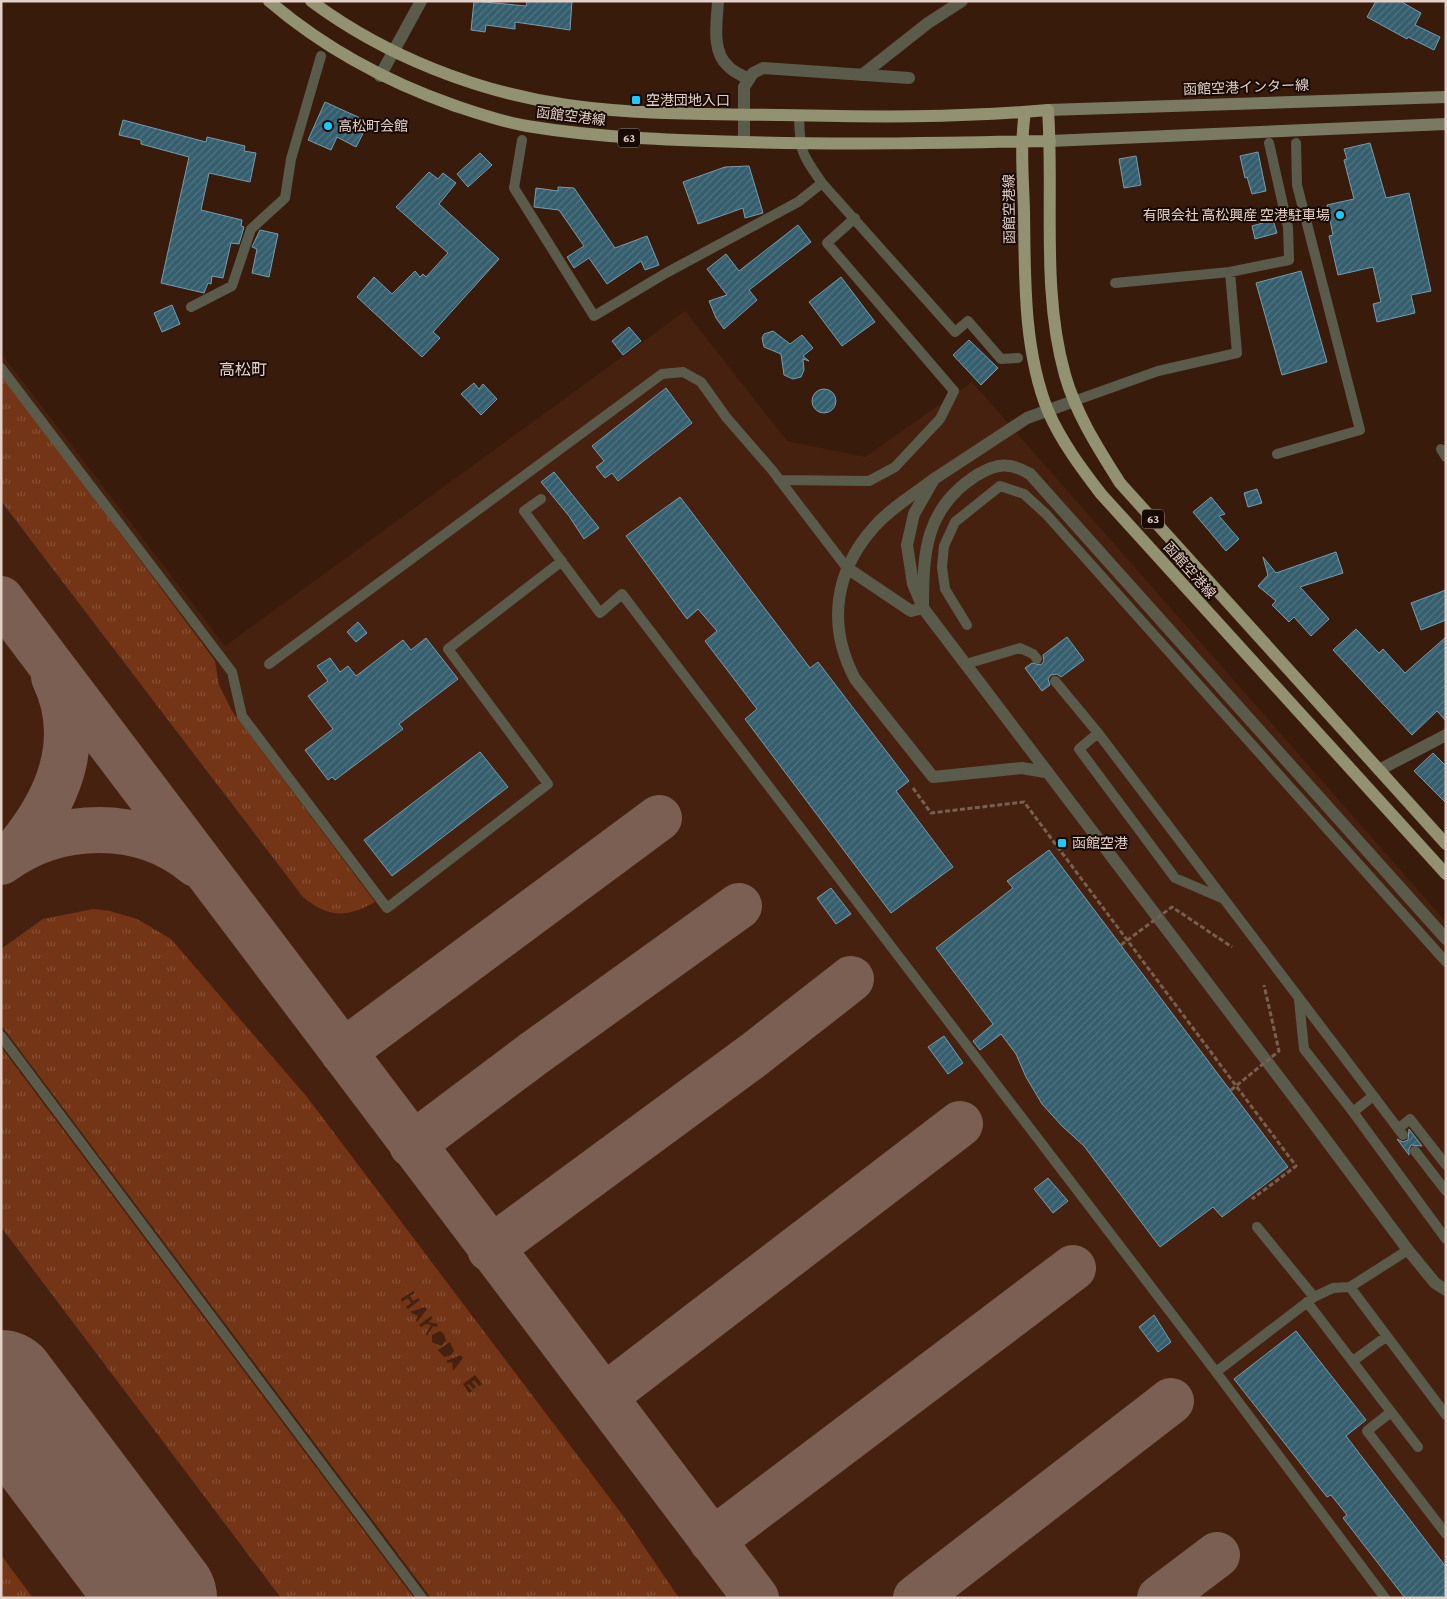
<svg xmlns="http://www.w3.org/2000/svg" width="1447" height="1599" font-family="'Crimson Pro','Noto Sans JP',serif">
<defs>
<pattern id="grass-tufts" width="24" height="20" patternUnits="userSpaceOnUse" patternTransform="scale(1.25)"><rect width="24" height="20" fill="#733515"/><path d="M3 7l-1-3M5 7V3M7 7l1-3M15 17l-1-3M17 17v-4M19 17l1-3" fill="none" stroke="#875136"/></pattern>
<pattern id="building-hatch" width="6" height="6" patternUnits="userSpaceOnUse" patternTransform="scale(1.25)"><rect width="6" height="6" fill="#355e6e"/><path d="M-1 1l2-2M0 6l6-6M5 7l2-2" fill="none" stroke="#527481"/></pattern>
</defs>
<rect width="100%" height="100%" fill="#391b0c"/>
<path fill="#46210f" d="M685,311l102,130 78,16 107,-75 474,540v676h-1445v-1245l224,293z"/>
<path fill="url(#grass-tufts)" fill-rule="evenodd" d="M1,373l214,288 4,24 13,26 143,191c-29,16 -46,16 -72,-5l-302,-396z
M93,909l17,2 27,8 34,20 136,158 317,420 55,81h-248l-430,-573v-76l42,-30zM413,1291l2,2 -5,3 3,5 5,-3 2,2 -12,9 -2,-2 5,-4 -3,-5 -6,4 -1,-3zM425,1307l2,2 -10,13 -1,-2 2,-4 -8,-4zM431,1316l2,2 -5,4 10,2 -1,3 -4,-1 -6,10 -1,-2 5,-9 -5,-1 -5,3 -2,-2zM440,1331l4,3 2,7 -5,5 -9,-4v-7zM450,1342l4,9 -3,4 -7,2 -6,-7zM461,1355l2,3 -10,13 -1,-9 -4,1 -2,-2zM475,1375l7,9 -3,2 -5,-6 -2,2 4,5 -3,2 -4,-5 -2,1 5,6 -3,2 -6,-9z
M1,1047l413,551h-133l-280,-371z
M1,1555l32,43h-32z"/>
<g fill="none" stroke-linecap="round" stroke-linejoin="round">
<path stroke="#7a5f52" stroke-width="46" d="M1,599l755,999
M14,853c43,-50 71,-111 40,-176
M1,862c57,-42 140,-44 195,2
M343,1052l316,-234
M412,1145l121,-91 206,-148
M490,1249l265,-195 96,-75
M605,1396l355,-272
M712,1541l361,-273
M916,1598l255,-197
M1160,1598l57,-43"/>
<path stroke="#7a5f52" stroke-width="116" d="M1,1388l158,210"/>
</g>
<path fill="url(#building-hatch)" stroke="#749eb0" d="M474,1l52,5 1,-5h45l-2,29 -55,-8v7l-29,-4 -1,7 -14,-2z
M1376,1h24l21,12 -6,12 25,12 -6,13 -26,-13 -1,2 -40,-22z
M325,102l44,20 -13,25 -19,-10 -6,13 -23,-10z
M123,120l83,22 1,-5 38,9 -1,5 12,2 -6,29 -41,-9 -8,37 41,10 -1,6 3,1 -5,17 -8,-1 -8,35 -11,-2 -1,8 -3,-1 -4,10 -43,-10 28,-126 -48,-13v-4l-22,-5z
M1370,143l16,55 23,-5 22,98 -20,4 4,18 -38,9 -4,-18 8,-2 -8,-35 -35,8 -9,-39 4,-1 -6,-30 27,-6 -10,-39 3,-1 -3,-10z
M1258,152l8,39 -14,3 -5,-17 -2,1 -5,-22z
M480,153l12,12 -24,22 -11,-13z
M1136,156l5,29 -17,3 -5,-29z
M749,166l14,47 -18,5 -2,-10 -45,16 -15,-42 42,-15z
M429,172l9,7 5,-6 13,10 -17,21 60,55 -66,73 7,6 -18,19 -65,-60 17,-20 18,17 23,-23 5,6 3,-3 3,3 22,-24 -52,-46z
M558,187l16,1 41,60 32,-12 12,29 -14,5 -4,-9 -34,23 -18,-26 -15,10 -7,-11 17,-11 -25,-36 -25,-3 2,-19 22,3z
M1273,220l4,13 -22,6 -3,-13z
M798,225l13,17 -62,48 8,10 -33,29 -8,-11 -7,-17 18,-6 -20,-26 19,-15 13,17z
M260,230l18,4 -9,43 -17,-4 5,-24 -5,-2z
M1301,271l26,91 -45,13 -26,-92z
M841,277l34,45 -33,24 -33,-44z
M172,305l8,19 -18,8 -8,-19z
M629,327l12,14 -18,14 -11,-14z
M773,331l17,13 12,-9 11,13 -10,8 6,5 -6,-2 1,11 -3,7 -8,2 -9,-4 -3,-21 -17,-7 -2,-9 2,-4z
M969,340l29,28 -17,17 -28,-30z
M474,383l5,6 4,-5 14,15 -16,16 -20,-21z
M666,388l26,35 -74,58 -6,-8 -7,5 -9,-11 8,-6 -12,-15z
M812 401a12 12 0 1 1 24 0a12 12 0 1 1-24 0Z
M554,472l45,56 -15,11 -15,-23 -28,-34z
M1257,489l5,14 -14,4 -4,-14z
M680,497l130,171 8,-6 91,119 -13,10 57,76 -62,46 -146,-194 12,-10 -52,-68 12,-10 -19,-22 -11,10 -61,-83z
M1211,497l14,17 -6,2 20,23 -13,12 -33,-39z
M1336,552l7,21 -43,14 29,32 -18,17 -17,-19 -5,5 -17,-17 4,-4 -18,-15 10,-11 -5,-18 13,16z
M1446,590v30l-25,10 -10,-27z
M358,622l9,11 -11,9 -9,-10z
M1356,629l23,24 4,-4 22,24 41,-36v84l-9,-10 -25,24 -79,-85z
M1067,637l17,23 -23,17 -4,-3 -6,1 -3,4 2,6 -8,6 -17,-23 7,-5 9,2 3,-4 -1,-6z
M426,638l32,41 -59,45 4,5 -68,51 -3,-3 -4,3 -23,-30 28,-21 -25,-33 20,-15 -11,-15 13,-8 10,14 8,-6 8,10 47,-36 8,10z
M480,752l28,35 -116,89 -28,-36z
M1433,753l13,13v37l-32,-32z
M1049,850l239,317 -66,50 -9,-10 -53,40 -76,-101 -22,-20 -20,-22 -16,-27 -10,-23 -15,-20 -21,16 -7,-9 20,-17 -57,-76 77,-60 -6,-7z
M831,888l20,26 -15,10 -19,-26z
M944,1036l19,27 -15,11 -20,-27z
M1409,1129l13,17 -11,-1 -2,4v6l-12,-16 6,3 5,-2z
M1048,1178l20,23 -15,12 -19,-24z
M1154,1315l17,27 -13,10 -19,-25z
M1296,1331l70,89 -20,16 100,131v31h-41l-62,-80 4,-3 -16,-20 -4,2 -93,-118z"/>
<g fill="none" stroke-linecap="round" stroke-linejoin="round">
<path stroke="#795e52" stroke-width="3" stroke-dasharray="5 2.5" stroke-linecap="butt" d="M913,788l18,25 93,-11 272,364 -44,33"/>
<path stroke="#5b5b4b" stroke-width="10" d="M799,116c1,36 2,37 23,67l133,149 13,-11 33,38 17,-1
M522,140l-8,48 80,128 72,-43 132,-71 24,-19
M1115,283l115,-11 59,-12 -1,-33 -19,-84
M191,307l41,-21 19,-57 34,-31 6,-39 30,-103
M1,368l231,304 10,44 145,192 161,-124 -100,-135 114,-88
M1074,401l84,-30 79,-18 -7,-81
M1441,449l5,8
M1277,454l83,-24 -63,-245 -1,-42
M779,480l90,1 26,-14 45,-48 14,-28 -127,-148 28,-25
M541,499l-17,12 76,102 22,-19 594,778
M967,625l-22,-36 -3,-22 2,-21 11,-24 45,-36 24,8 22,20 400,448
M269,664l393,-290 21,-2 18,10 25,35 46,53 75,98
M966,664l54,-16 13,6 4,5
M1055,681l43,52 305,402
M1098,733l-19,16 96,129 49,21
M1299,1000l5,49 49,63
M1,1036l421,562
M1373,1096l-20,16 93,127
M1398,1129l12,-10 36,46
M1415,1151l31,40
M1257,1227l57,70 19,-9 17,-1
M1408,1250l-58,37 96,128
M1314,1297l-98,75 169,226
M1307,1302l111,145
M1353,1361l34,-25
M1391,1412l-24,19 79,103"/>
<path stroke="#5b5b4b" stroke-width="12" d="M718,1c-1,21 -7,50 10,65 5,6 14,9 20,13
M862,75l66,-52 34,-22
M744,142v-55l9,-14 10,-5 146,10
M934,479c-20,15 -43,29 -60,48 -40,45 -47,99 -19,152l78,98 89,-9 23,4
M847,568l64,43 12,-3c0,-56 2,-100 54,-133 20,-12 33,-13 53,-1l416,465
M1379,770l67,-35"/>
<path stroke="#5b5b4b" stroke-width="12" d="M380,76l41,-75
M1074,401l-47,17 -93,61 -20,35 -7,31 6,39 10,24 380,501 105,141 27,33 11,7"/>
<path stroke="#7a7961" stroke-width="12" d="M1048,110l398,-13
M1050,141l396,-17"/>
<path stroke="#929171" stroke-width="12" d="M269,1c55,47 116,80 184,104 24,8 49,17 74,21 72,12 144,14 216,16 102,3 205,1 307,-1
M311,1c74,55 166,91 256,104 70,10 143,9 214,10 89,2 178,3 267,-5 6,87 -7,180 17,265 11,39 33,73 55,108l326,361
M1025,112c-5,33 -2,65 -1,99 1,65 -1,138 24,200 13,30 33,57 53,83l345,380"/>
<path stroke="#795e52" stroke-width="3" stroke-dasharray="5 2.5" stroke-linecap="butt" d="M1121,945l51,-38 60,40
M1231,1090l48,-39 -15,-66"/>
</g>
<g fill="#1dc9fd" stroke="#170a05" stroke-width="2">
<rect x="631" y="95" width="10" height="10" rx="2.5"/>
<circle cx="328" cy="126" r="5"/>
<circle cx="1340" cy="215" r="5"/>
<rect x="1057" y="838" width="10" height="10" rx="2.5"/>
</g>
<g text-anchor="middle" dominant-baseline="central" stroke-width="4" stroke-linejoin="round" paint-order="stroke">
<g fill="#170a05" stroke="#a8958e" stroke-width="1">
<rect x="618" y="128.5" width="22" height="19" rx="4"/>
<rect x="1142" y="509.5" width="22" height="19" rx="4"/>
</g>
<g font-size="12" font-weight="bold" fill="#e6d1c8">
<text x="629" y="138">63</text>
<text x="1153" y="519">63</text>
</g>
<g font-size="14" fill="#e6d1c8" stroke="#170a05">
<text transform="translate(1246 87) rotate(-2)">函館空港インター線</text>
<text transform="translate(571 116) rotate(7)">函館空港線</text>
<text transform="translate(1009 209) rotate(-91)">函館空港線</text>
<text transform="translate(1190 570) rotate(48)">函館空港線</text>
</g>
<g font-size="14" fill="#e6d1c8" stroke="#170a05" text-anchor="start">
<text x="646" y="100">空港団地入口</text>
<text x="338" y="126">高松町会館</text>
<text x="1330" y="215" text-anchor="end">有限会社 高松興産 空港駐車場</text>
<text x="1072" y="843">函館空港</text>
</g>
<g font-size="16" fill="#e6d1c8" stroke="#170a05">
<text x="243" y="369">高松町</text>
</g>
</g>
<rect width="1447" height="1599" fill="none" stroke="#e6d1c8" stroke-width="5"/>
</svg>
